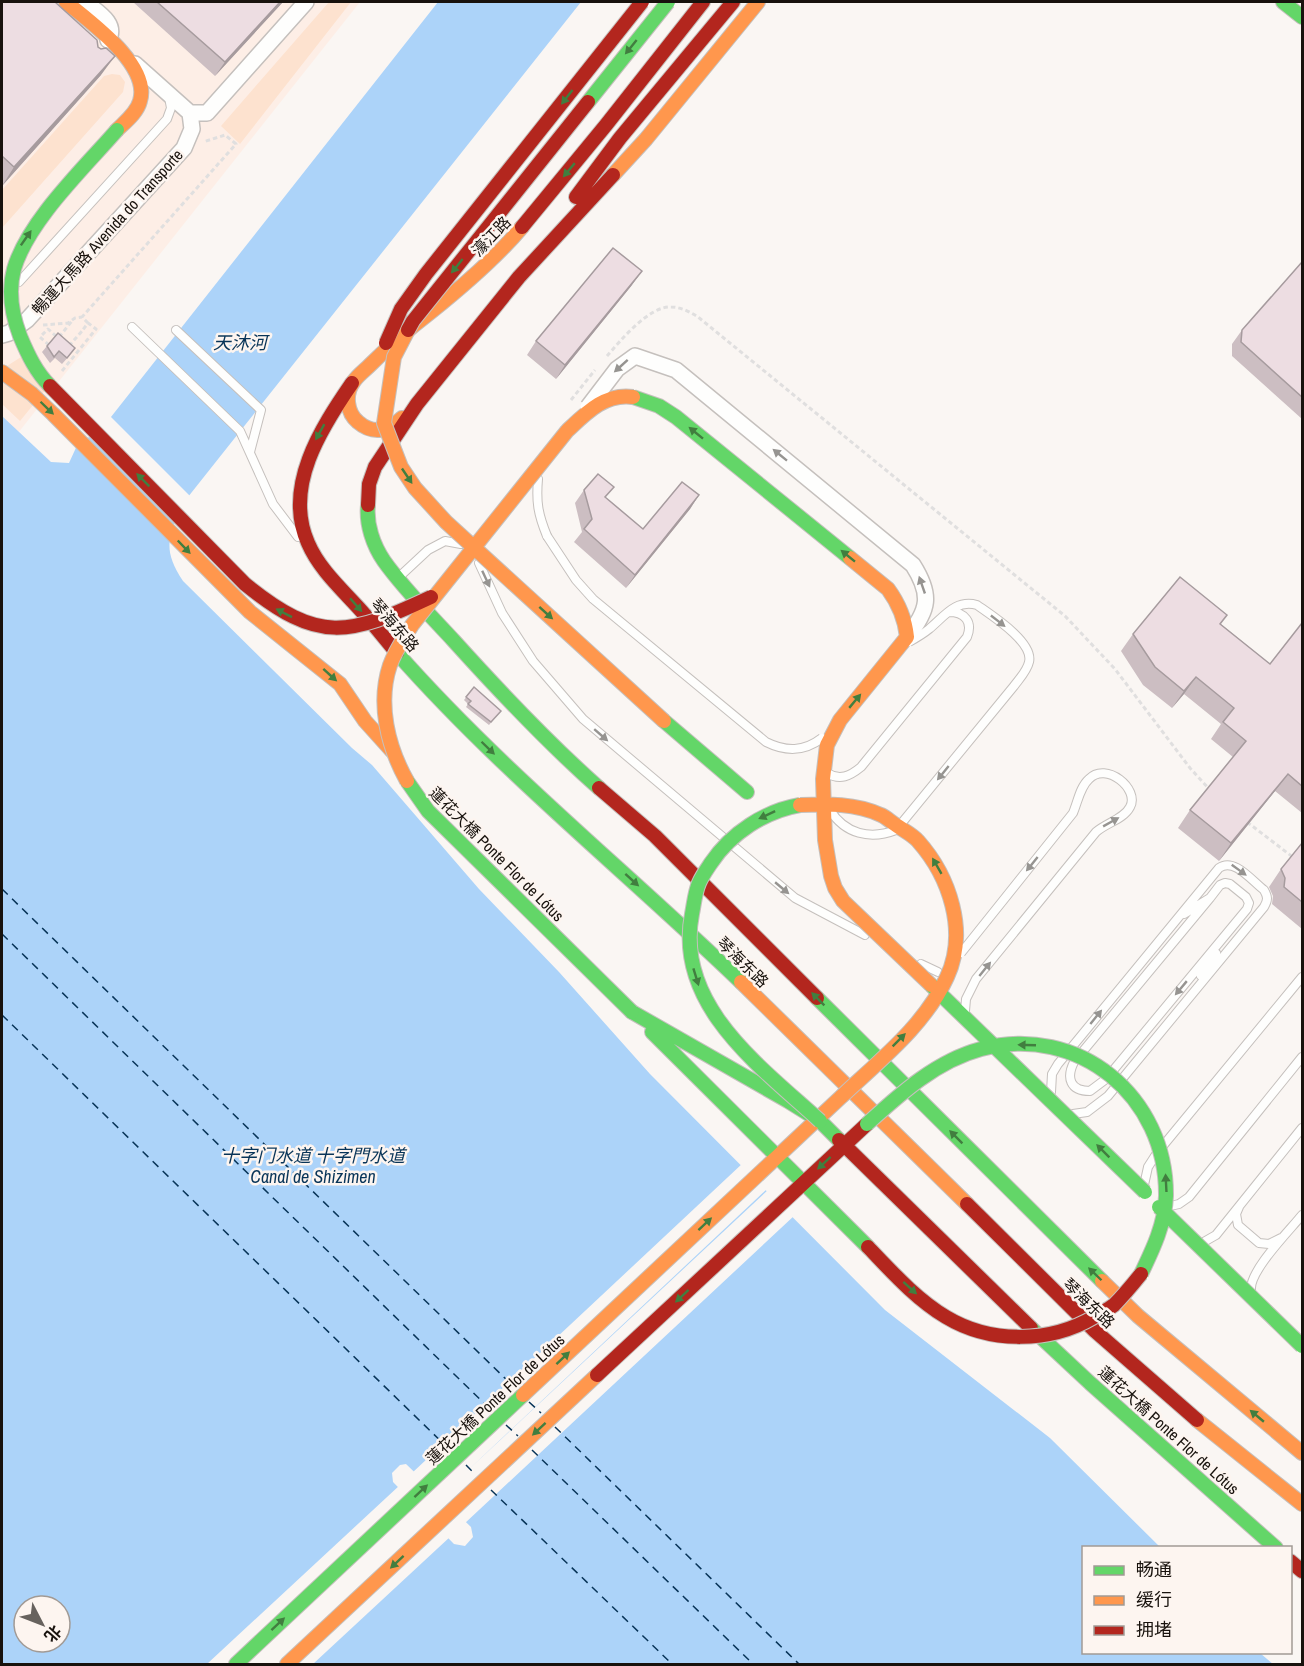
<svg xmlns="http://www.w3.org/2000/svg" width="1304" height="1666" font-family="'Archivo Narrow','Noto Sans SC',sans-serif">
<rect width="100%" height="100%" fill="#faf6f3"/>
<path fill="#fdeee6" d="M2,2h358l-342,431 -16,-17z"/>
<path fill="#fde2cf" d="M329,2h22l-111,142 -19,-18z
M112,74l8,1 5,7 -2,10 -121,136v-38l102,-114z
M21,357l30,26 -31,38 -18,-17v-38h5z"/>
<path fill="#acd3f9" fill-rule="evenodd" d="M438,2h143l-397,500c-15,33 -23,46 -1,79l169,167 20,17 107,124 80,83 91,102 235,236 165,128 110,109 -76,1v104l176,1 13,11h-1271v-1248l49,46 18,1 11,-24 16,-3zM406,1464l65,63 2,10 -8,9 -11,-2 -61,-62 -1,-9 8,-8zM24,1606h36v36h-36z"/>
<path fill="#faf6f3" d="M109,415l82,82 -13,20 -84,-84z
M743,1163l25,25 -302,284 303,-283 26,26 -331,309 -52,-51z
M400,1485l51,51 -138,128h-106z"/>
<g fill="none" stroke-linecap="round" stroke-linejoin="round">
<path stroke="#083458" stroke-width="1.5" stroke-dasharray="8 6" stroke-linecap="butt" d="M2,889l513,499
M2,934l490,477
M2,1015l447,434
M529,1402l12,11
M506,1425l12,11
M555,1427l244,237
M532,1450l221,214
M466,1465l9,9
M491,1490l181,174"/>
<defs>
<path id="lane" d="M19,282l148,-163 4,-11 -2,-11
M132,327l108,104 33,73 25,33
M176,330l85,80 -11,42
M538,479c-2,23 0,35 9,57
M479,563l23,50 31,48 50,58 212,179 70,37
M399,577l29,-27 17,-9 16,3
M1184,914l26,-16 10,-13 5,-2 5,1 16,13 3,6 -2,6 -141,170 -16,12c-20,0 -24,-13 -16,-29l136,-164
M921,964l17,8
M1201,976l15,-23
M1051,1092l1,-18 6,-10 161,-196c15,-11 33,13 45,22 4,7 4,10 0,17l-156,189 -21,16 -14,2
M1144,1185l4,-18 9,-14 145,-176
M1166,1207l13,-3 10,-7 113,-140
M1239,1207l-3,7 2,11 21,18 10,1 12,-6
M1202,1243l14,-8 86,-107
M1251,1290c-2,-19 39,-60 51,-75"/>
<path id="street" d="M85,2c12,10 33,21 23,38
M135,64l55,49h17l99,-111
M2,335l7,-2 18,-13 157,-172 8,-19 -2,-16"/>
<path id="fast" d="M1283,2l19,15
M368,505c-2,19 5,40 16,56 19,27 47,55 70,80 46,51 93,101 145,147
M397,653c105,119 230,219 344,329
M664,721l83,71
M817,998l285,283
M632,1012l156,89 32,20 19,19
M652,1032l216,215
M1031,1328l59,55 186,165
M236,1664l287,-269"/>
<path id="slow" d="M66,2c24,20 85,63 74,99 -3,12 -15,21 -23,29
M613,175l33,-36 112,-137
M2,372l30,22 21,20 197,198 90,72 25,37 27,30
M402,418c-13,13 -29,17 -44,4 -11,-9 -14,-28 -4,-41 4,-6 11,-11 16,-16 19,-19 40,-37 62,-54 31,-25 64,-53 90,-84
M741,982l226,222
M1102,1281l36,35 164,137
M523,1395l319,-299
M1197,1420l105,84
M287,1664l310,-289"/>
<path id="jam" d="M576,197l44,-59 113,-136
M522,227l84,-102 97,-123
M352,383c-31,45 -69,104 -44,160 12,28 37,49 57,72 11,12 21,25 32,38
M368,505l1,-21 6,-17 42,-63 102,-127 94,-102
M599,788l56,48 162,162
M839,1140l192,188
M967,1204l128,127 102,89
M597,1375l270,-251
M1290,1561l12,10"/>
</defs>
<use href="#lane" stroke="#c5c0bd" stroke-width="10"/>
<use href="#street" stroke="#c5c0bd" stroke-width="18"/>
<use href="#fast" stroke="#c5c0bd" stroke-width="16"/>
<use href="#slow" stroke="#c5c0bd" stroke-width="16"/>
<use href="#jam" stroke="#c5c0bd" stroke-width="16"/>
<path stroke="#e0dfdf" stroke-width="3" stroke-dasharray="4.5 3" stroke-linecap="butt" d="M88,323l-6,-6 154,-173 -11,-9 -22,7
M43,325l25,-2 7,-5 7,-1
M59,337l13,-16
M49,345l-9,-8 8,-8 10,9
M607,356c14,-16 42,-50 64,-49 10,0 19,5 27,10l367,299 50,53 75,99 20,22
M62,371l34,-42 -8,-6 -6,8
M571,400l24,-30
M1247,822l47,36"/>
<use href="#lane" stroke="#fefefd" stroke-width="8"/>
<use href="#street" stroke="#fefefd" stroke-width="15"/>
<use href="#fast" stroke="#63d668" stroke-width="14"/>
<use href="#slow" stroke="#ff974d" stroke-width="14"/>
<use href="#jam" stroke="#b3261e" stroke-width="14"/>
<defs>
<path id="lane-bridge" d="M547,536l29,44 17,19 173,143c20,10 38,10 56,-4
M827,773c13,8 23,3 34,-6l106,-130c6,-15 -2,-25 -18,-25
M830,810c15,24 40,30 66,20l118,-144c6,-8 13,-15 15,-24 5,-20 -38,-47 -52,-57 -22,-6 -33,12 -48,24 -6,5 -13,9 -20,13
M961,953l112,-140c5,-12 7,-26 16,-34 17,-18 51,10 41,28 -6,12 -24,16 -34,25l-120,147 -10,20 -1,12"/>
<path id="street-bridge" d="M588,407l29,-38 18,-13 41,14 237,195c19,30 16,45 -6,72"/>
<path id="fast-bridge" d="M588,102l80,-100
M50,386c-14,-14 -22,-31 -30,-50 -8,-21 -12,-45 -6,-67 14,-48 70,-101 103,-139
M633,397l26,9 17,11 174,141
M407,781l21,30 204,201
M800,805c-35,6 -69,28 -89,58 -4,6 -9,13 -12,20 -4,9 -5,21 -7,31 -18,91 69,153 128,207
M931,985l214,207
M867,1124c33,-30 69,-63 114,-75 98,-26 186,48 185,147 -1,28 -13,53 -25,78
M1159,1207l143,139"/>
<path id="slow-bridge" d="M408,330l-14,27 -10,66 17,44 14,21 31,34 218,199
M850,558l38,31c11,15 17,29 19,48l-67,83 -13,25 -4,34 2,61 6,36 4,12 8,13 88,84
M407,781c-19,-34 -30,-77 -17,-116 5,-14 14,-27 22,-40l155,-194c19,-18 38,-38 66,-34
M800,805c28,-1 55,-2 81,10 5,2 10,7 15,10 7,5 17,10 22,16 32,36 50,91 29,136 -22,48 -67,83 -105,119"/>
<path id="jam-bridge" d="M408,330l5,-9 175,-219
M386,343l15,-34 25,-35 216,-272
M50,386l195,198c74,60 103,52 186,13
M868,1247c24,25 48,52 78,70 45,27 104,26 148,0 6,-4 14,-7 20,-12 9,-9 19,-21 27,-31"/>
</defs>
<use href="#lane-bridge" stroke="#c5c0bd" stroke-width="10" stroke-linecap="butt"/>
<use href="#street-bridge" stroke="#c5c0bd" stroke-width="18" stroke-linecap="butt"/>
<use href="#fast-bridge" stroke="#c5c0bd" stroke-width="16" stroke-linecap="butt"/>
<use href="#slow-bridge" stroke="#c5c0bd" stroke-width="16" stroke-linecap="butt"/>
<use href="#jam-bridge" stroke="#c5c0bd" stroke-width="16" stroke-linecap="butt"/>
<path stroke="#e0dfdf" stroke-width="3" stroke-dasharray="4.5 3" stroke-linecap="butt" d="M69,346l13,-15"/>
<use href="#lane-bridge" stroke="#fefefd" stroke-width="8"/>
<use href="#street-bridge" stroke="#fefefd" stroke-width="15"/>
<use href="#fast-bridge" stroke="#63d668" stroke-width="14"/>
<use href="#slow-bridge" stroke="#ff974d" stroke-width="14"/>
<use href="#jam-bridge" stroke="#b3261e" stroke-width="14"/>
</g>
<path fill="#ccbec2" d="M2,2l99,73 -99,111z
M133,2h150l-68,74z
M1302,262v157l-70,-63v-12l10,-14z
M632,285l-76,94 -29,-24 9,-14z
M47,346l23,9 -8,9 -7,-6 -5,5 -8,-11z
M584,490l22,8 37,31 56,-34 -9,14 -64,79 -52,-46 8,-10 -7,-29z
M1302,623v190l-27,-22 -56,70 -41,-33 12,-18 43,-53 -22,-18 10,-15 -37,-30 -12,14 -29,-23 -22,-34 12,-17 88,-10 49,40z
M474,687l27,24 -12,14 -23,-18 2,-3 -4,-4z
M1302,843v86l-30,-25 1,-8 -4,-9 12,-18z"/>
<path fill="#a69b9e" d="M280,2h3l-68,74 10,-14z
M115,56l-14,19 -99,111 12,-19z
M642,271l-10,14 -76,94 9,-14z
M699,495l-9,14 -64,79 9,-13z
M1196,677l-12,17 -12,14 12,-17z
M1288,774l-13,17 -56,70 12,-18z"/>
<path fill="#eddde2" stroke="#a69b9e" stroke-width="1.5" d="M2,2h53l42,38 1,7 3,2 5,-1 9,8 -101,111 -12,-11z
M157,2h123l-55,60z
M613,248l29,23 -77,94 -29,-24z
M1302,262v135l-61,-55 1,-12z
M58,333l17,15 -8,10 -8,-7 -5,6 -7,-11z
M598,474l16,13 -9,10 38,32 39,-47 17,13 -64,80 -51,-46 8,-10 -8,-29z
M1180,577l47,38 -7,9 50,40 32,-41v163l-14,-12 -57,69 -41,-33 56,-69 -23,-19 11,-14 -38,-31 -12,14 -29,-24 -22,-33z
M474,687l27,24 -10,11 -23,-18 3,-3 -5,-4z
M1302,843v59l-18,-15 1,-9 -4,-9z"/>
<defs><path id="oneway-solid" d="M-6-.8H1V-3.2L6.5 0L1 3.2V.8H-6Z" transform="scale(1.5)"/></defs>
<g fill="#417e3f">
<use href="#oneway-solid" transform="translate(631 47) rotate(129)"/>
<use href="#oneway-solid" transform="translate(567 97) rotate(128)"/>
<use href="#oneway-solid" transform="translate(569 170) rotate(130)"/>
<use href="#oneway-solid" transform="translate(26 238) rotate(-55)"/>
<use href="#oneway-solid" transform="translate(457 266) rotate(129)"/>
<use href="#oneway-solid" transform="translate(47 408) rotate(44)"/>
<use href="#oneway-solid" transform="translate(320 432) rotate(119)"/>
<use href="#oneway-solid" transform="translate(696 433) rotate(-141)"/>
<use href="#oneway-solid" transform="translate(407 476) rotate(56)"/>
<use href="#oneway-solid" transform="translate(143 480) rotate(-135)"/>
<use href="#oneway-solid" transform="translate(184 547) rotate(46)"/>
<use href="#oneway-solid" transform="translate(848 556) rotate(-141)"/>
<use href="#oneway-solid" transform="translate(356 605) rotate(49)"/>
<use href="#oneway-solid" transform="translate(284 613) rotate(-153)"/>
<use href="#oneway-solid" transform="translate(546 613) rotate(42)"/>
<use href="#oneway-solid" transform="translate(330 675) rotate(42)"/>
<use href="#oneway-solid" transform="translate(855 701) rotate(-50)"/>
<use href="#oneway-solid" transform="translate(488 748) rotate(44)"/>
<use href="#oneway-solid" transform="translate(767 815) rotate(155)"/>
<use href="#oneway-solid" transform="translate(937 866) rotate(-120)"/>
<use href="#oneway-solid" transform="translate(632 880) rotate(42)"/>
<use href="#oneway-solid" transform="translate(696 977) rotate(73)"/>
<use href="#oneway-solid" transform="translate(818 999) rotate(-135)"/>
<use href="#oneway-solid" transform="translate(899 1040) rotate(-45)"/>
<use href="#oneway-solid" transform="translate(1027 1045) rotate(-178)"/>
<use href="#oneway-solid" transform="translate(956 1137) rotate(-135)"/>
<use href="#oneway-solid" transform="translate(1103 1151) rotate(-135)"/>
<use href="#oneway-solid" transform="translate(824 1163) rotate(137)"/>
<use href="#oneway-solid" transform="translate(1166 1183) rotate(-93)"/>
<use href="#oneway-solid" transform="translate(705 1224) rotate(-43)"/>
<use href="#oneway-solid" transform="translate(1095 1274) rotate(-136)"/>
<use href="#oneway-solid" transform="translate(910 1288) rotate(42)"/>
<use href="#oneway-solid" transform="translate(682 1296) rotate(137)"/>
<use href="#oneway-solid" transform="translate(563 1358) rotate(-43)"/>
<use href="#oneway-solid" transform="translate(1257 1416) rotate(-140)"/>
<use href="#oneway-solid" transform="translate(539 1429) rotate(137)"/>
<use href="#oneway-solid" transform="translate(421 1491) rotate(-43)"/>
<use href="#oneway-solid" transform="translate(397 1562) rotate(137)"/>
<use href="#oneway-solid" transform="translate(278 1624) rotate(-43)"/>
</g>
<g fill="#969491">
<use href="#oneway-solid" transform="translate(621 366) rotate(138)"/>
<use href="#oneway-solid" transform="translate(780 455) rotate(-141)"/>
<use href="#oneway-solid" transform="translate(486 579) rotate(65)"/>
<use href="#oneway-solid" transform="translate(922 585) rotate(-109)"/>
<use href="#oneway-solid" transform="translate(998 621) rotate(38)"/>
<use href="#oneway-solid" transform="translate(601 735) rotate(41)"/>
<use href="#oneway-solid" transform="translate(943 773) rotate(129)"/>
<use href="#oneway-solid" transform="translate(1111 822) rotate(-29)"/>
<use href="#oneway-solid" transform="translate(1032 864) rotate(129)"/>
<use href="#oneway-solid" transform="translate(1239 870) rotate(36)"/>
<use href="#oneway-solid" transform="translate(782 888) rotate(40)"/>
<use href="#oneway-solid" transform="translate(985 969) rotate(-51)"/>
<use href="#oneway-solid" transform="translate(1181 988) rotate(130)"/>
<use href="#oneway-solid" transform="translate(1096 1017) rotate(-51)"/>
</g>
<g text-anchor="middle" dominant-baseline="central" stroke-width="5" stroke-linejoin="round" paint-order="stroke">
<g font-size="16" fill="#18120d" stroke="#fdf5f0">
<text transform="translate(107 232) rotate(-48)">暢運大馬路 Avenida do Transporte</text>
<text transform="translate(491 236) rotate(-46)">濠江路</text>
<text transform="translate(395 625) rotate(49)">琴海东路</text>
<text transform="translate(497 854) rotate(45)">蓮花大橋 Ponte Flor de Lótus</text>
<text transform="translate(743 962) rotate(44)">琴海东路</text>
<text transform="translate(1089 1303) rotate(43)">琴海东路</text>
<text transform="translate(495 1399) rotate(-43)">蓮花大橋 Ponte Flor de Lótus</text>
<text transform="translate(1169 1430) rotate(42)">蓮花大橋 Ponte Flor de Lótus</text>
</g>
<g font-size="18" font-style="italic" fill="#083458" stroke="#fdf5f0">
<text x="240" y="342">天沐河</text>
<text x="313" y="1155">十字门水道 十字門水道<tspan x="313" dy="21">Canal de Shizimen</tspan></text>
</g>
</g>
<rect width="1304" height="1666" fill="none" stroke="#18120d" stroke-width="6"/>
<rect x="1082" y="1546" width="210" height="108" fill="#fdf5f0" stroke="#a19a95" stroke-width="1.5"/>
<rect x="1094" y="1566" width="30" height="9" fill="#63d668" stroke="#a19a95" stroke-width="1.5"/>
<text x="1136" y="1576" font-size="18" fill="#18120d">畅通</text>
<rect x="1094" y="1596" width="30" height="9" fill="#ff974d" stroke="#a19a95" stroke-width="1.5"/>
<text x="1136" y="1606" font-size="18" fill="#18120d">缓行</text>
<rect x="1094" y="1626" width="30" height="9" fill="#b3261e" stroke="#a19a95" stroke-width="1.5"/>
<text x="1136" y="1636" font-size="18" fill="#18120d">拥堵</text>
<g transform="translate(42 1624) rotate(132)"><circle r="28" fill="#fdf5f0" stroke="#a19a95" stroke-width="1.5"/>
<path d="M0-4.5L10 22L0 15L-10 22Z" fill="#67625e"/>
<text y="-9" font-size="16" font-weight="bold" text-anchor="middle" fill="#18120d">北</text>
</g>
</svg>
